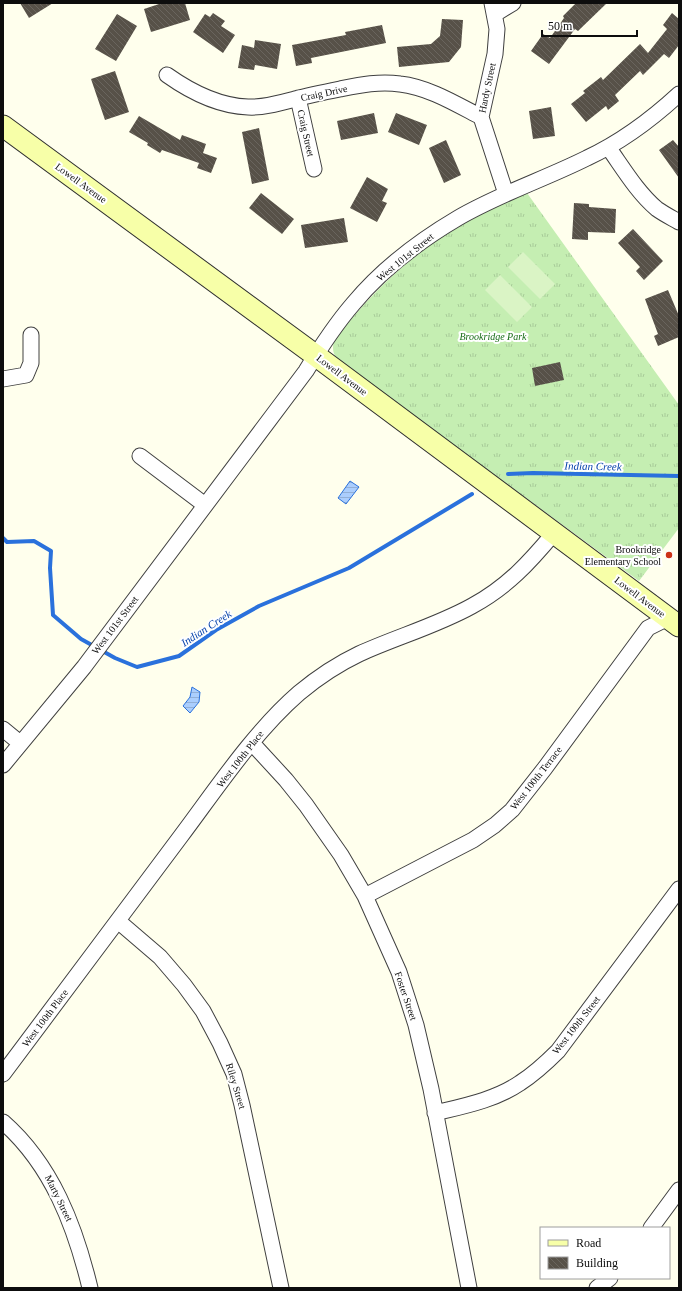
<svg xmlns="http://www.w3.org/2000/svg" width="682" height="1291" font-family="Georgia,serif">
<defs>
<pattern id="grass-tufts" width="24" height="20" patternUnits="userSpaceOnUse"><rect width="24" height="20" fill="#c5eeb2"/><path d="M3 7l-1-3M5 7V3M7 7l1-3M15 17l-1-3M17 17v-4M19 17l1-3" fill="none" stroke="#a8cb98"/></pattern>
<pattern id="water-rules" width="6" height="5" patternUnits="userSpaceOnUse"><rect width="6" height="5" fill="#abcefd"/><path d="M0 2.5h6" fill="none" stroke="#92b0d8"/></pattern>
<pattern id="building-back-hatch" width="6" height="6" patternUnits="userSpaceOnUse"><rect width="6" height="6" fill="#575148"/><path d="M-1 5l2 2M0 0l6 6M5-1l2 2" fill="none" stroke="#6a655e"/></pattern>
</defs>
<rect width="100%" height="100%" fill="#ffffed"/>
<path fill="url(#grass-tufts)" d="M527,193l152,212v123l-40,53 -293,-215c-11,-9 -15,-11 -12,-26 33,-42 71,-80 116,-109 24,-15 51,-27 77,-38z"/>
<path fill="#daf4c5" d="M523,252l32,32 -15,15 -32,-32z
M500,275l32,32 -15,15 -32,-32z"/>
<path fill="url(#water-rules)" stroke="#2a71dc" d="M350,481l9,6 -13,17 -8,-6z
M192,687l8,5 -1,10 -9,11 -7,-7 7,-9z"/>
<g fill="none" stroke-linecap="round" stroke-linejoin="round">
<path stroke="#2a71dc" stroke-width="4" d="M508,474l25,-1 146,3
M3,538l4,4 27,-1 17,10 -1,17 3,47 28,24 34,19 22,9 42,-11 37,-26 43,-24 90,-38 123,-74"/>
</g>
<path fill="url(#building-back-hatch)" d="M20,3h33l-24,15z
M162,3h23l5,17 -39,12 -7,-23z
M576,3h31l-29,28 -3,-2 -26,35 -18,-13 12,-17 7,4 14,-20 -1,-2z
M213,13l12,8 -4,5 14,9 -12,18 -30,-21 12,-18 5,3z
M672,13l7,6v26l-10,13 -5,-4 -21,21 -3,-4 -25,24 4,6 -11,9 -2,-4 -20,16 -15,-18 14,-11 -2,-2 18,-14 2,3 37,-36 8,9 19,-24 -4,-4z
M117,14l20,12 -21,35 -21,-12z
M442,19l21,1 -2,27 -12,15 -50,5 -2,-20 34,-3 9,-8z
M382,25l4,18 -75,15 1,5 -16,3 -4,-21 54,-10 -1,-3z
M255,40l26,4 -4,25 -22,-4 -1,5 -16,-2 4,-23 9,2 3,1z
M115,71l14,41 -24,8 -14,-41z
M551,107l4,29 -22,3 -4,-28z
M374,113l4,20 -37,7 -4,-19z
M396,113l31,12 -8,20 -31,-13z
M139,116l41,24 2,-5 24,9 -3,9 14,5 -6,15 -14,-5 2,-5 -37,-13 -2,3 -13,-8 1,-2 -19,-11z
M259,128l10,52 -17,4 -10,-52z
M446,140l15,35 -17,8 -15,-35z
M673,140l6,7v31l-20,-28z
M367,177l21,12 -6,12 5,2 -10,19 -27,-14z
M261,193l33,26 -12,15 -33,-26z
M574,203l15,1v3l27,2 -1,24 -27,-1v8l-16,-1z
M344,218l4,24 -43,6 -4,-23z
M633,229l30,32 -19,19 -8,-9 4,-4 -22,-24z
M668,290l11,26v21l-21,9 -4,-10 4,-2 -13,-35z
M560,362l4,18 -29,6 -3,-18z"/>
<g fill="none" stroke-linecap="round" stroke-linejoin="round">
<defs>
<path id="street" d="M492,3l5,26 -2,25 -14,63 25,77
M495,14l18,-11
M167,75c24,17 51,31 81,32 15,1 32,-4 47,-8 15,-4 30,-7 45,-10 20,-4 39,-8 60,-5 28,3 56,20 81,33
M298,98l16,71
M608,147c15,21 29,45 49,62 7,5 15,9 22,13
M3,379l23,-4 5,-12v-28
M140,456l65,49
M3,729l17,14
M252,743l34,37 20,25 35,50 24,41 34,76 17,53 15,64 38,199
M3,765l81,-98 222,-296c14,-23 29,-46 47,-67 29,-35 66,-63 105,-86 41,-24 87,-39 129,-60 32,-15 66,-40 92,-64
M365,896l108,-56 22,-15 17,-15 33,-42 103,-140 20,-10
M118,921l42,36 24,28 19,26 17,32 14,31 8,31 39,183
M3,1074c59,-79 119,-159 178,-238 36,-48 73,-104 118,-143 18,-15 39,-29 60,-39 37,-17 77,-28 113,-48 35,-19 57,-43 82,-73
M435,1113c29,-7 60,-13 85,-30 14,-9 26,-20 38,-32l121,-162
M3,1122c49,43 72,104 87,166
M651,1228l28,-38
M597,1288l13,-10"/>
<path id="secondary" d="M3,126l312,229 364,271"/>
</defs>
<use href="#street" stroke="#404040" stroke-width="17"/>
<use href="#secondary" stroke="#2f2f2f" stroke-width="23"/>
<use href="#street" stroke="#fff" stroke-width="15"/>
<use href="#secondary" stroke="#f7ffa8" stroke-width="21"/>
</g>
<circle fill="#cc3216" stroke="#fff" stroke-width="1.5" cx="669" cy="555" r="4"/>
<g text-anchor="middle" dominant-baseline="central" stroke-width="4" stroke-linejoin="round" paint-order="stroke">
<g font-size="10" fill="#0d0d0d" stroke="#fff">
<text transform="translate(487 88) rotate(-78)">Hardy Street</text>
<text transform="translate(324 93) rotate(-12)">Craig Drive</text>
<text transform="translate(306 133) rotate(77)">Craig Street</text>
<text transform="translate(81 183) rotate(36)">Lowell Avenue</text>
<text transform="translate(405 257) rotate(-39)">West 101st Street</text>
<text transform="translate(342 375) rotate(37)">Lowell Avenue</text>
<text transform="translate(640 597) rotate(37)">Lowell Avenue</text>
<text transform="translate(115 625) rotate(-53)">West 101st Street</text>
<text transform="translate(240 759) rotate(-52)">West 100th Place</text>
<text transform="translate(536 778) rotate(-52)">West 100th Terrace</text>
<text transform="translate(406 996) rotate(71)">Foster Street</text>
<text transform="translate(45 1018) rotate(-53)">West 100th Place</text>
<text transform="translate(576 1025) rotate(-52)">West 100th Street</text>
<text transform="translate(236 1086) rotate(73)">Riley Street</text>
<text transform="translate(59 1198) rotate(64)">Marty Street</text>
</g>
<g font-size="10" font-style="italic" fill="#176c16" stroke="#fff">
<text x="493" y="336">Brookridge Park</text>
</g>
<g font-size="10" fill="#0d0d0d" stroke="#fff" text-anchor="end">
<text x="661" y="549">Brookridge<tspan x="661" dy="12">Elementary School</tspan></text>
</g>
<g font-size="11" font-style="italic" fill="#0944ac" stroke="#fff">
<text transform="translate(593 466) rotate(1)">Indian Creek</text>
<text transform="translate(206 628) rotate(-33)">Indian Creek</text>
</g>
</g>
<rect width="682" height="1291" fill="none" stroke="#0d0d0d" stroke-width="8"/>
<rect x="540" y="1227" width="130" height="52" fill="#ffffff" stroke="#9e9e9e"/>
<rect x="548" y="1240" width="20" height="6" fill="#f7ffa8" stroke="#9e9e9e"/>
<text x="576" y="1247" font-size="12" fill="#0d0d0d">Road</text>
<rect x="548" y="1257" width="20" height="12" fill="url(#building-back-hatch)" stroke="#9e9e9e"/>
<text x="576" y="1267" font-size="12" fill="#0d0d0d">Building</text>
<path d="M542 30v6h95v-6" fill="none" stroke="#0d0d0d" stroke-width="2"/>
<text x="548" y="30" font-size="12" fill="#0d0d0d" stroke="#ffffff" stroke-width="3" paint-order="stroke">50 m</text>
</svg>
